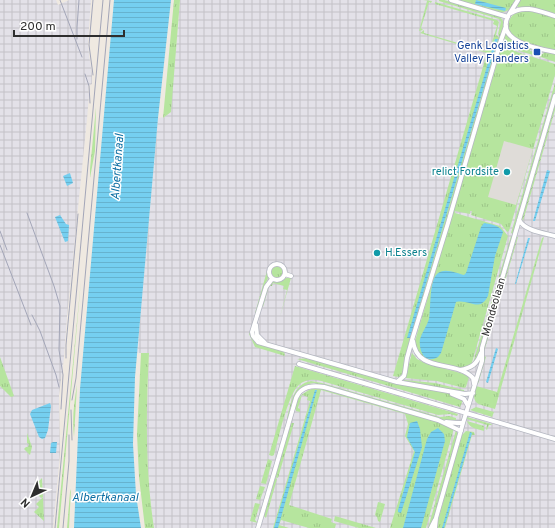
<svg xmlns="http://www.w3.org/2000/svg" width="555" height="528" font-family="Overpass,sans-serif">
<defs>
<pattern id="industrial-grid" width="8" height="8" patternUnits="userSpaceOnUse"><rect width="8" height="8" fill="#e3e1e8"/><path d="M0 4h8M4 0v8" fill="none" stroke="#c3c1c7"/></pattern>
<pattern id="grass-tufts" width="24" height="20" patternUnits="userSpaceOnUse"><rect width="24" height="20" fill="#b6e59e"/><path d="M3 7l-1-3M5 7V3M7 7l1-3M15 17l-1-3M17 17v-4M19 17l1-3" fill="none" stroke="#9dc588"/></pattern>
<pattern id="forest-crowns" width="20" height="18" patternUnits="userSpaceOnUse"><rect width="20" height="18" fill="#b6e59e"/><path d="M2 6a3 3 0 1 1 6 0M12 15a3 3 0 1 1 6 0" fill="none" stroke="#9dc588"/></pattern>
<pattern id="garden-furrows" width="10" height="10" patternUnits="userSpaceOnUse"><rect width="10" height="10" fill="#b6e59e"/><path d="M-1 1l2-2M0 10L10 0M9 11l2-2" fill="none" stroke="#9dc588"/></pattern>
<pattern id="water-rules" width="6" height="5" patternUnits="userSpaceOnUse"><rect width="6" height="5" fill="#75cff0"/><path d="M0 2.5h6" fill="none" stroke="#66b2ce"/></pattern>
</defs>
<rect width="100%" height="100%" fill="#efe9e1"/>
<path fill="url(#industrial-grid)" d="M0,0h56l2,5 11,-5h22l-3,42 1,13 3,19v10l-4,2 1,9 -2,24 -20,198 -3,41 -5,37 1,59 -7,74h-53z
M180,0h375v528h-401l-4,-26 -4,-66 3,-83h-12l21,-235 7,-1 11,-70z"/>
<path fill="url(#grass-tufts)" d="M174,0h6l-9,112 -8,6z
M423,0l9,1 -1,2 -2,-1 -8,26 2,2 -4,1 8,-30z
M439,0h5l56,16 4,7 -4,14 -2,-3 3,-12 -2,-3 -60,-18z
M458,0h58l-7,10 -8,3z
M520,0h35v14l-25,-7h-12l-1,-1z
M435,2l62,18 2,2 -3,13 4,3 -95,323 -3,13 -3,3 -6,-1 94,-323 -67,-20 4,-3v3l61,18 2,-3 3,1 7,-23 -4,-2 1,-3 -59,-17z
M527,9l28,8v33l-36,-9 -10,-9c-2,-15 3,-19 18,-23z
M506,33c10,12 13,9 25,16l-1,2 6,1 -1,2 -2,1 -17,-5 -12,-12z
M504,39l6,9 7,4 38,12v11l-46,156 -2,1 -6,-8 -30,-9 1,-4h-2v3l-15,-3v2l45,13 8,10 -37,130 -9,2h-6l-31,-9 -7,-6 -3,-12z
M544,52l11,1v9l-17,-6v-3l5,1z
M555,83v8l-42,143 -2,-1z
M96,107l-1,44 -5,27v-9z
M511,236h2l-35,120 -5,7z
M544,237l-49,172c-16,-5 -25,-3 -19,-23l21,6 45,-154z
M271.5 272a5.5 5.5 0 1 1 11 0a5.5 5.5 0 1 1-11 0Z
M267,271l1,7 -3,7 -9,28h-1z
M286,278h5l-11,39 7,-27 -4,-1 1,-3 -11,-3 -1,3h-3l-6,21 -1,-1c2,-7 4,-21 11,-24 5,-2 8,-1 13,-4z
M81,280l-22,248h-2z
M250,332l2,7 4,3 28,9 1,5 -30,-9 -6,-13z
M141,353h8c-3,59 -4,117 5,175h-9l-6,-51 -2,-43z
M412,353l5,6 8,4 42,12v1l2,1 -3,10 -2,1 -27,-7 -32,-3z
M0,357l14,39 -3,1 -11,-11z
M309,358l87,25 52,10 15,7 -3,7 -163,-48z
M295,366l163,48 -1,2 -7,-2 -12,1 -120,-35c-7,-1 -15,0 -20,6 -10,9 -20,54 -24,69l-2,1 -3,-1z
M404,380l31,3 29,7 1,3 -61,-12z
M311,381l11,2 118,34 9,-1 7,2v4l-12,-2 -130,-37c-21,3 -21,20 -26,37l-1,-2c4,-15 6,-34 24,-37z
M77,385l-3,52c-2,-18 0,-34 3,-52z
M315,388h6l111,32 22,8 -28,100h-36l24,-77 -9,-15 3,-12 -3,-10 -84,-24 -32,115 43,14 -1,3 5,2 -1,4h-26l-28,-8 -2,5 10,3h-16l37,-127 -3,-1 1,-3 -6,-2 -4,13 2,1v3l-4,-1c-3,-11 9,-21 19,-23z
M476,407l18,5 -2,5 -22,-7z
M467,417l25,7 -1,1h-2l-2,5 -1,-1 1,-4 -20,-6z
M467,421l17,5v5c-7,-2 -15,-3 -17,-10z
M291,423h3l-16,55 -3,-1z
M456,430l2,5 -24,84 -4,9h-2z
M466,431l8,1 1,3h-3l-27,93h-9l23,-84 3,-9z
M27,433l5,14 -2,8 -6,-6 2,-2h2l1,-3 -2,-1z
M268,459l4,2 -6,23 -5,-1z
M275,478l2,1 -11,39 -2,-2z
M260,486l5,1 -5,13 -4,-1z
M71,489l-2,39h-2l3,-36z
M43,497l1,24 -10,-9 5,-5 -3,-3z
M378,502l7,2 -5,18 -2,-1 -1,-4 -2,-2z
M255,503l5,1 -5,16 3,3 -8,-2z
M335,516l41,12h-17l-25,-7z"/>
<path fill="url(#forest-crowns)" d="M42,478l1,19 -2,1 -9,-9z"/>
<path fill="url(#garden-furrows)" d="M555,105v5l-32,111 -1,-3z
M517,237h1l-35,118 3,2 -8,27h-1l9,-43z"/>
<path fill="#dfdcd8" d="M504,141l29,8 -17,56 -28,-8z"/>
<path fill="url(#water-rules)" d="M114,0h57l-13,118 -23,259 -2,67 3,51 5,33h-67l6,-139z
M476,0l30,8 -1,3 -30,-7z
M495,39h3l-88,299h-3z
M547,170l3,1 -15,50h-2z
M70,173l3,10 -6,3 -4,-10z
M60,215l6,9 3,1 -1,16 -3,1 -10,-25z
M484,223c8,1 16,3 19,9l-8,24 -7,40c-9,17 -18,3 -32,6l-15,51 -3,4c-2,1 -6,3 -9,2 -8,-1 -10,-14 -9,-20 2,-7 7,-13 9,-20 2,-11 0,-37 8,-45 7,-7 19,-1 27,1l2,-2 15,-46z
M528,238h2l-14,46h-1z
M496,348l2,1 -10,34 -2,-1z
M315,390h2l-39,138h-4z
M50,403l1,3 -3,24 -3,8 -3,1 -3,-2 -9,-23 2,-4z
M417,421l3,8 2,18 -21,66 -3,-1v-2l17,-58 -8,-15 3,-14z
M438,428l6,6 1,7 -24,87h-18l24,-89 4,-7z
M470,432l2,1 -28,95h-2z
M53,442h4l-1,11h-6l1,-10z"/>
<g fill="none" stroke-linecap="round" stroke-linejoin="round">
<defs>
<path id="minor" d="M451,0l57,17
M518,0c-3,5 -7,11 -10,16 -13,26 31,33 47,36
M511,13c14,-9 30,-1 44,3
M519,220c6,11 25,13 36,16
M269 272a8 8 0 1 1 16 0a8 8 0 1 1-16 0Z
M285,274l6,2
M272,279l-6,8 -14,45 1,4 5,6 139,40 68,12 8,-1
M256,325l1,10 8,8
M413,341c4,33 42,18 60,37l1,6
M299,364l256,75
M460,370c12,-2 17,-6 21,-17
M397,382l7,-6 1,-4 2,-14 5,-18 36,-117 52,-180 6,-17
M452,394l12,5 4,7
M446,422l11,1h6
M258,528l38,-130c5,-12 16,-13 28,-11l114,33 23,11
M431,528l4,-8
M435,528l1,-10 27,-95 19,-62v-13l73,-252"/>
</defs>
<use href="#minor" stroke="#b4b7c1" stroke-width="5.5"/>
<use href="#minor" stroke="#fff" stroke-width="4"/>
<path stroke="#a3a6b8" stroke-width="1" d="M60,0l22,57
M93,0l-4,45 4,30
M77,39v-12l2,-27
M85,74l4,12 1,17
M27,213l27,73 6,20 -1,44 4,25 -2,34
M0,231l7,19
M0,245l31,80
M32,315l8,16 16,44 3,12
M66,358v-13l12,-131
M72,400l4,-22 34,-378
M71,410l1,30
M55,528l48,-528
M63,528l6,-67v-26"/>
</g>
<rect fill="#1a4fb4" stroke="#fff" stroke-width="1.5" x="533" y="48" width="8" height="8" rx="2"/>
<g fill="#0f9aa8" stroke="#fff" stroke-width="1.5">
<circle cx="507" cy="172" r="4"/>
<circle cx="377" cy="253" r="4"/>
</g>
<g text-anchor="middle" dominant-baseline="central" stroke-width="3" stroke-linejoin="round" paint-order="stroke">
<g font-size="11" fill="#164399" stroke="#fff" text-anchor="end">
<text x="529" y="46">Genk Logistics<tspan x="529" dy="13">Valley Flanders</tspan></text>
</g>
<g font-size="11" fill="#0d838f" stroke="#fff" text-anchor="end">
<text x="499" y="172">relict Fordsite</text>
<text x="385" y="253" text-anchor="start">H.Essers</text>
</g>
<g font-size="11" fill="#2e2e2e" stroke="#fff">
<text transform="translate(494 307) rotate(-74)">Mondeolaan</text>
</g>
<g font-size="12" font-style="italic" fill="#0d6fa3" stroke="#fff">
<text transform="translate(118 167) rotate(-86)">Albertkanaal</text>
<text x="105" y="498">Albertkanaal</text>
</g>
</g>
<g transform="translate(32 496) rotate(224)" stroke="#ffffff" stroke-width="3" paint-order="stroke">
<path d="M0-3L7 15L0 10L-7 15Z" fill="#2e2e2e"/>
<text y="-6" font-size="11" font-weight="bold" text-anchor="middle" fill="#2e2e2e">N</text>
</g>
<path d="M14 30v6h110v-6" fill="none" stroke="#2e2e2e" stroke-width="2"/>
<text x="20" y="30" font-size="12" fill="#2e2e2e" stroke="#ffffff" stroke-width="3" paint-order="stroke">200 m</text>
</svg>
